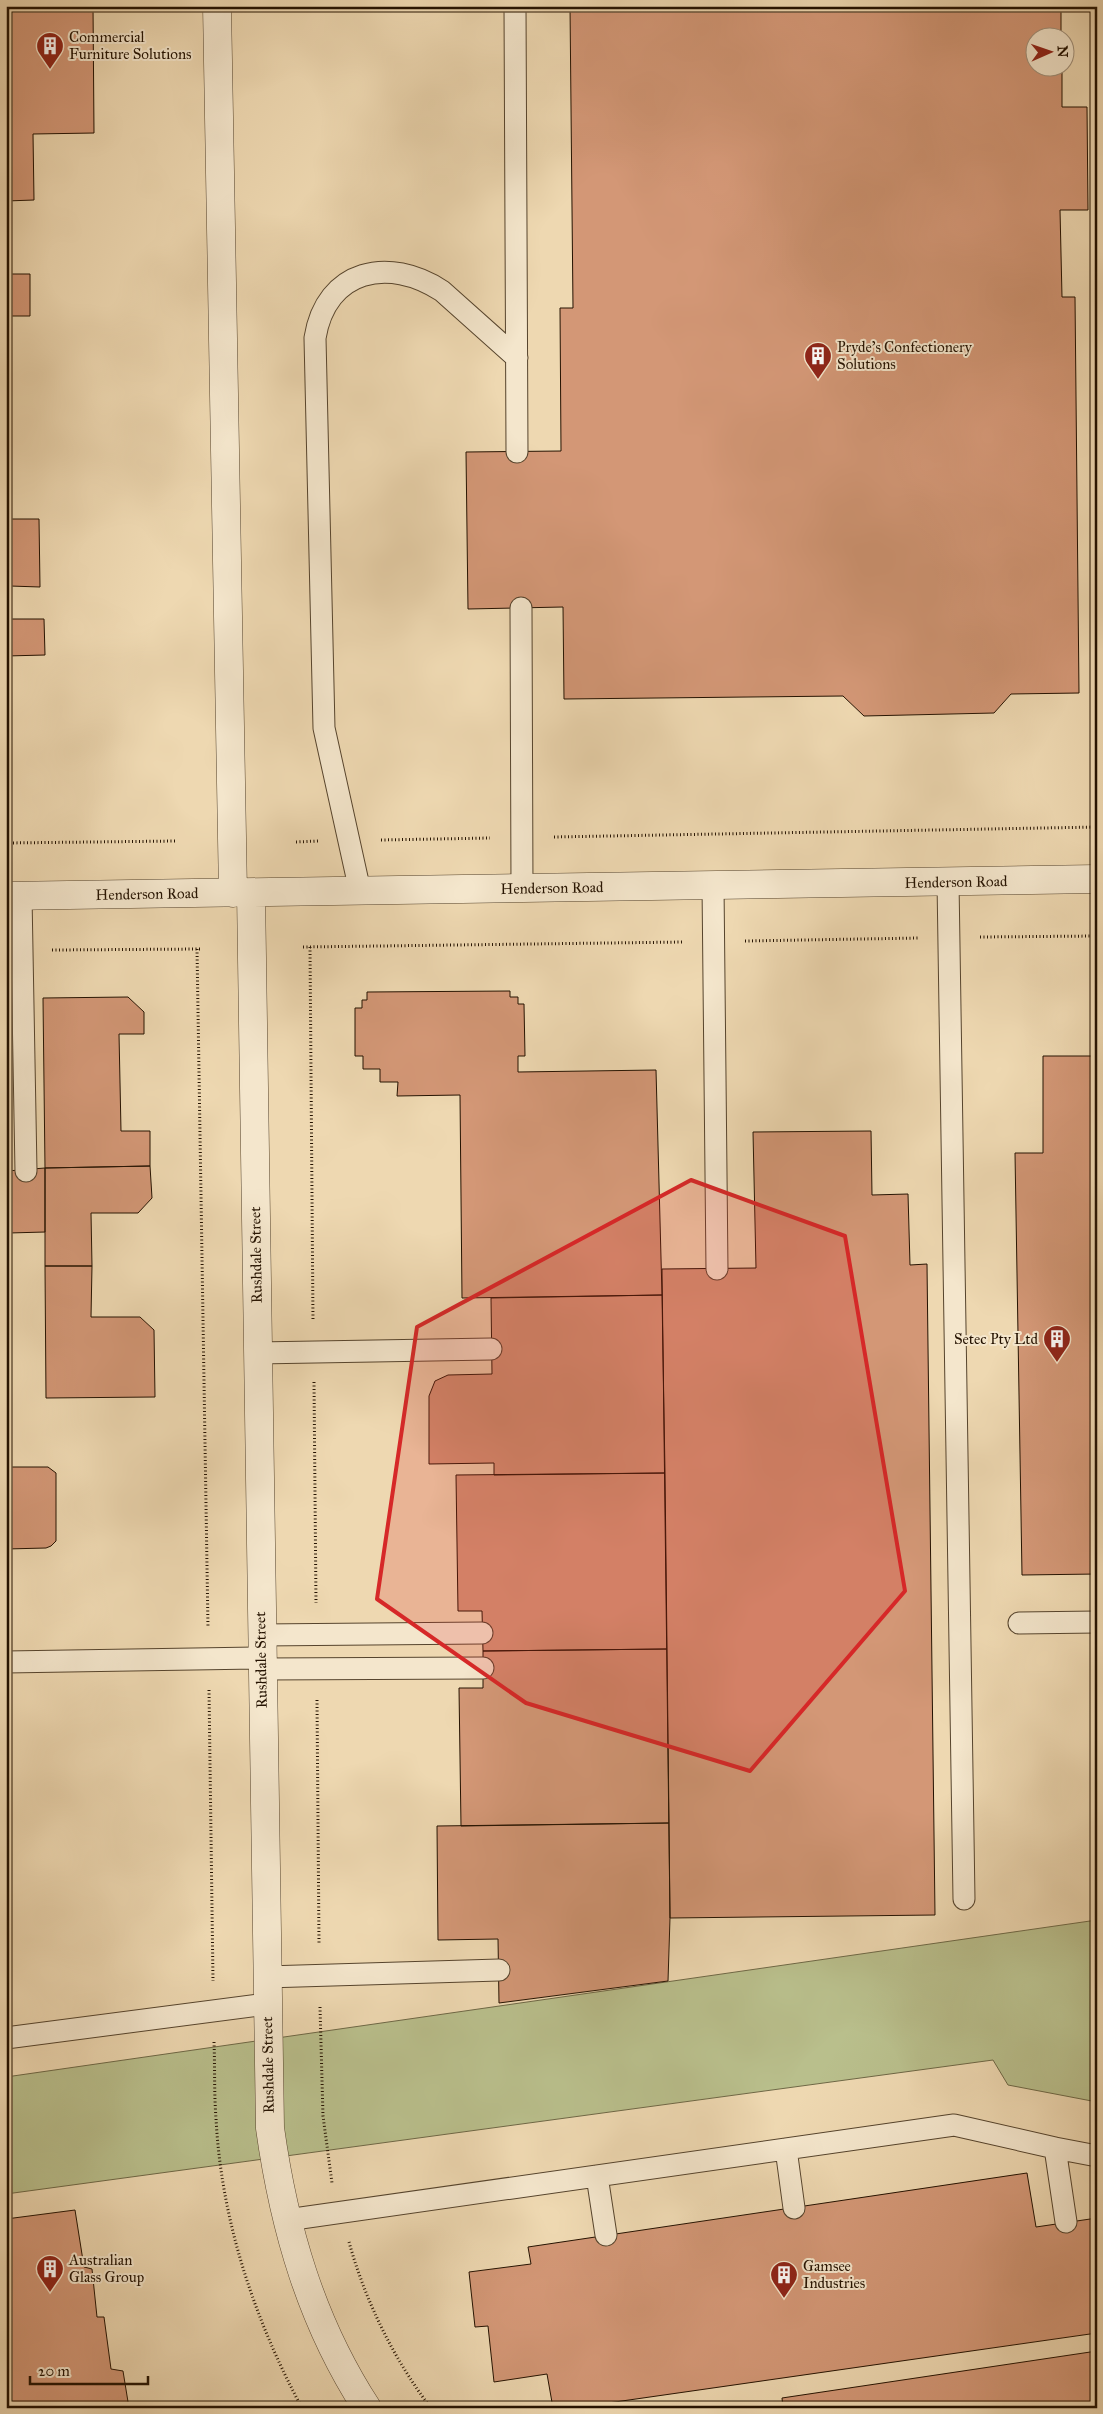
<svg xmlns="http://www.w3.org/2000/svg" width="1103" height="2414" font-family="'IM FELL Great Primer',serif">
<rect width="100%" height="100%" fill="#eed8b1"/>
<filter id="stains"><feTurbulence type="fractalNoise" baseFrequency=".004" numOctaves="4"/><feColorMatrix values="0 0 0 0 .2 0 0 0 0 .09 0 0 0 0 .02 0 0 0 .5 -.17"/></filter>
<radialGradient id="worn" r=".72"><stop offset=".6" stop-color="#630" stop-opacity="0"/><stop offset="1" stop-color="#630" stop-opacity=".3"/></radialGradient>
<path fill="#b9bf8c" stroke="#6e6846" d="M1097,1920v182l-89,-17 -15,-25 -987,134v-117z"/>
<path fill="#d39776" stroke="#241201" d="M6,6h87l1,127 -61,1 1,66 -28,1z
M570,6h491v32h-25v30h26v39h25l1,103h-28l2,87h13l4,396 -68,1 -17,19 -130,3 -21,-20 -279,3 -1,-92 -95,2 -2,-157 95,-1 -1,-143h13z
M6,251l1,23h23v42h-23l3,203h29l1,68 -30,-1 1,33h33l1,36 -39,1z
M510,991v6h8v7h6l1,52h-7v16l138,-2 6,225 -200,3 -2,-203 -63,1 1,-14h-18v-13h-17v-13h-8v-48h7v-8h5v-8z
M128,997l16,15v22h-25l2,97h29v35l-105,2 -2,-170z
M1043,1056h54v518l-75,1 -7,-422h28z
M6,1126l1,45 38,-3v64l-36,1v73h-3z
M871,1131l1,64 36,-1 2,71 17,-1 8,651 -265,3 -8,-649 94,-1 -3,-136z
M150,1166l2,32 -14,15h-47l1,53h-47v-98z
M45,1266h47l-1,51h49l14,13 1,67 -109,1z
M662,1295l3,178 -171,2v-12l-65,1v-68l6,-15 13,-6 44,-1 -1,-76z
M6,1467h42l8,6v68l-5,5 -5,2 -40,1z
M665,1473l2,176 -184,2 -1,-40h-24l-2,-136z
M667,1649l2,174 -208,3 -2,-138h24v-37z
M669,1823l1,95 -2,63 -169,22 -1,-64 -60,1 -1,-114z
M1027,2173l9,54 61,-9v115l-524,75h-20l-6,-34 -53,8 -6,-56 -13,1 -6,-55 62,-8 -3,-17z
M75,2210l9,57 8,2 5,48h7l7,52 12,2 6,37h-123v-189z
M1097,2351v57h-314l-1,-10z"/>
<g fill="none" stroke-linecap="round" stroke-linejoin="round">
<defs>
<path id="lane" d="M515,6l2,446
M521,608l1,280
M948,882l16,1017
M713,885l4,384
M360,891l-36,-163 -9,-390c11,-69 74,-82 127,-47l75,67
M21,896l5,275
M257,1353l234,-4
M1019,1623l78,-1
M261,1635l221,-2
M6,1662l256,-4
M262,1669l221,-1
M266,1977l233,-7
M6,2038l261,-34
M1055,2148l42,8
M786,2149l8,59
M597,2176l9,59
M287,2220l667,-95 101,23 11,74"/>
<path id="street" d="M217,6l16,887
M251,893l19,1235c14,100 41,194 97,280
M6,896l1091,-17"/>
</defs>
<use href="#lane" stroke="#56442d" stroke-width="23"/>
<use href="#street" stroke="#56442d" stroke-width="29"/>
<path stroke="#241201" stroke-width="3" stroke-dasharray="1 2.5" stroke-linecap="butt" d="M554,837l543,-10
M381,840l109,-2
M296,842l22,-1
M6,843l171,-2
M980,937l117,-1
M745,941l174,-3
M303,947l381,-5
M310,947l3,374
M197,949l11,679
M52,950l150,-1
M314,1382l2,221
M209,1690l4,291
M317,1700l2,243
M320,2007l3,109 9,67
M214,2042c1,25 0,51 2,76 5,101 38,201 86,290
M349,2242c16,58 45,118 82,166"/>
<use href="#lane" stroke="#f4e6cc" stroke-width="21"/>
<use href="#street" stroke="#f4e6cc" stroke-width="28"/>
</g>
<path fill="#d62828" fill-opacity="0.2" stroke="#d62828" stroke-width="4" stroke-linejoin="round" d="M691,1180l154,56 60,355 -155,180 -224,-68 -149,-104 40,-272z"/>
<defs>
<symbol id="building-pin" viewBox="-11 -11 22 30"><path d="M0 17L-7.5 6A9.5 9.5 0 1 1 7.5 6Z" fill="#8f2418" stroke="#f4e6cc"/><path d="M-4-6H4V6H1V3H-1V6H-4ZM-2.5-4.3h1.7v1.8h-1.7ZM.8-4.3h1.7v1.8H.8ZM-2.5-1h1.7V.8h-1.7ZM.8-1h1.7V.8H.8Z" fill="#fff"/></symbol>
</defs>
<g fill-rule="evenodd">
<use href="#building-pin" x="34" y="30" width="32" height="43"/>
<use href="#building-pin" x="802" y="340" width="32" height="43"/>
<use href="#building-pin" x="1041" y="1323" width="32" height="43"/>
<use href="#building-pin" x="34" y="2253" width="32" height="43"/>
<use href="#building-pin" x="768" y="2259" width="32" height="43"/>
</g>
<g text-anchor="middle" dominant-baseline="central" stroke-width="4" stroke-linejoin="round" paint-order="stroke">
<g font-size="15" fill="#241201" stroke="#f4e6cc" text-anchor="start">
<text x="69" y="37">Commercial<tspan x="69" dy="17">Furniture Solutions</tspan></text>
<text x="837" y="347">Pryde's Confectionery<tspan x="837" dy="17">Solutions</tspan></text>
<text x="1038" y="1339" text-anchor="end">Setec Pty Ltd</text>
<text x="69" y="2260">Australian<tspan x="69" dy="17">Glass Group</tspan></text>
<text x="803" y="2266">Gamsee<tspan x="803" dy="17">Industries</tspan></text>
</g>
<g font-size="15" fill="#241201" stroke="#f4e6cc">
<text transform="translate(956 882) rotate(-1)">Henderson Road</text>
<text transform="translate(552 888) rotate(-1)">Henderson Road</text>
<text transform="translate(147 894) rotate(-1)">Henderson Road</text>
<text transform="translate(256 1255) rotate(-91)">Rushdale Street</text>
<text transform="translate(261 1660) rotate(-91)">Rushdale Street</text>
<text transform="translate(268 2065) rotate(-91)">Rushdale Street</text>
</g>
</g>
<rect width="1103" height="2414" fill="none" stroke="#eed8b1" stroke-width="25"/>
<rect x="8" y="8" width="1088" height="2399" fill="none" stroke="#241201" stroke-width="2.5"/>
<rect x="12" y="12" width="1078" height="2389" fill="none" stroke="#241201"/>
<g transform="translate(1050 52) rotate(88)"><circle r="24" fill="#f4e6cc" stroke="#a1917b"/>
<path d="M0-4L9 19L0 12L-9 19Z" fill="#8f2418"/>
<text y="-8" font-size="14" font-weight="bold" text-anchor="middle" fill="#241201">N</text>
</g>
<path d="M30 2376v8h118v-8" fill="none" stroke="#241201" stroke-width="2.5"/>
<text x="38" y="2376" font-size="15" fill="#241201" stroke="#f4e6cc" stroke-width="4" paint-order="stroke">20 m</text>
<rect width="100%" height="100%" filter="url(#stains)"/>
<rect width="100%" height="100%" fill="url(#worn)"/>
</svg>
